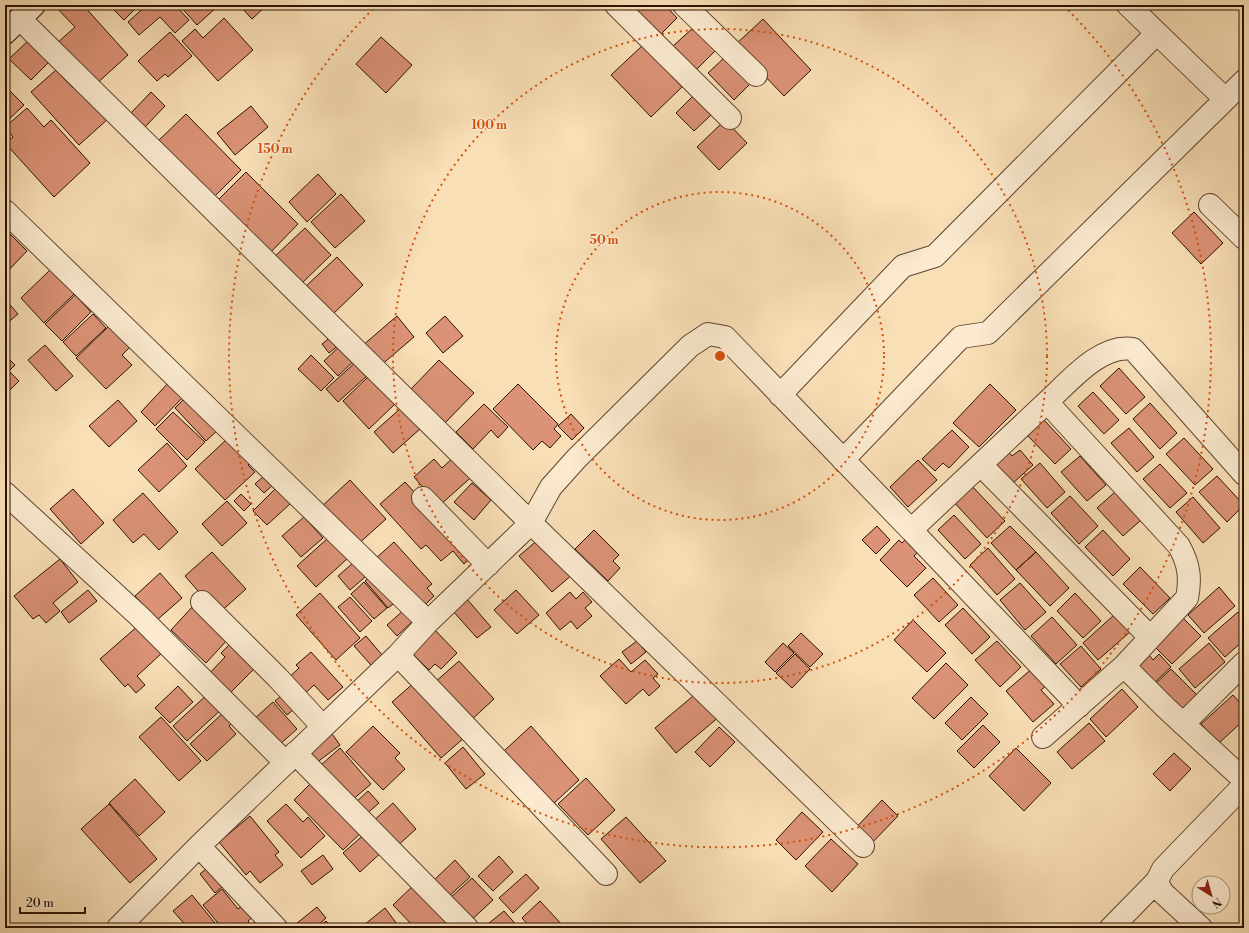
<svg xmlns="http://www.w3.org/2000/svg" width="1249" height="933" font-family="'Libre Bodoni',serif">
<rect width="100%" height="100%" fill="#f9dfb6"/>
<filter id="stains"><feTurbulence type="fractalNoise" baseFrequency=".005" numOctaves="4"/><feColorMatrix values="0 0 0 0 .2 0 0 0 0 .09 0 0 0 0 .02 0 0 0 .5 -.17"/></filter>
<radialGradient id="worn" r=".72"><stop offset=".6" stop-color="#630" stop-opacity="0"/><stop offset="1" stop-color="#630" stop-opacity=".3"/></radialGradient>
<path fill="#db9276" stroke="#2b1203" d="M83,5l45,50 -34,31 -38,-42 19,-17 -20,-21z
M109,5h30l-15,15z
M147,5h28l14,15 -14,13 -15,-16 -21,18 -11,-13z
M179,5h36l2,2 -20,18z
M239,5h28l-15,14z
M625,5h40l12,13 -20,20z
M224,18l29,32 -35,31 -36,-40 13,-12 8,9z
M763,19l48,51 -27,26 -49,-51z
M694,27l22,23 -21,21 -23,-24z
M170,32l22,24 -24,21 -3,-3 -8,7 -19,-20z
M381,37l31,28 -26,28 -30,-29z
M31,38l21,21 -21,21 -22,-21z
M643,45l39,42 -31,30 -40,-42z
M725,57l26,26 -17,17 -26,-27z
M56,70l17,18 5,-4 31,34 -30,27 -48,-53z
M5,86l19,19 -19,18z
M151,92l14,14 -21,22 -14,-14z
M694,95l18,19 -18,17 -18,-18z
M251,106l17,21 -33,28 -18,-22z
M27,108l17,19 7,-7 39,43 -36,34 -49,-54 8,-6 -8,-10z
M186,114l55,56 -30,30 -56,-56z
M725,120l22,23 -28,27 -22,-23z
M246,172l52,52 -30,31 -53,-52z
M318,174l18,20 -29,28 -18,-20z
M341,194l24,27 -30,27 -24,-26z
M1194,212l29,31 -22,21 -29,-31z
M305,228l26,27 -32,31 -27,-27z
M10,234l17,17 -22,23v-35z
M337,257l26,28 -32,31 -27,-28z
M50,270l24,24 -30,29 -23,-25z
M75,295l16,17 -29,29 -17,-17z
M5,299l13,15 -13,11z
M93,314l13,14 -30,28 -13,-14z
M397,316l17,21 -34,29 -18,-20z
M445,316l18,20 -20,17 -17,-20z
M110,325l20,22 -8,8 10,10 -26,24 -30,-31z
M332,336l7,9 -10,8 -7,-9z
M343,343l14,15 -19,18 -14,-15z
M45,345l28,31 -17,15 -28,-31z
M5,355l10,10 -6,6 10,10 -14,14z
M311,355l23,23 -13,13 -23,-22z
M439,360l35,33 -29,30 -35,-33z
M357,361l12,13 -31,28 -12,-13z
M1119,368l26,29 -19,17 -26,-28z
M370,375l26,28 -27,26 -26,-28z
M171,380l15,14 -31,32 -14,-14z
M518,384l40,40 -4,5 7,7 -11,12 -8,-7 -9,9 -40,-41z
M990,384l26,26 -37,37 -26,-24z
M1093,392l26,28 -15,14 -26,-28z
M188,395l32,33 -14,13 -31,-33z
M118,400l19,21 -28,26 -20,-21z
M1150,403l27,30 -17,16 -27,-30z
M484,404l24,23 -10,11 -7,-8 -18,19 -17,-17z
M401,408l19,21 -27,24 -19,-21z
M173,412l32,30 -18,18 -31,-31z
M571,414l13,14 -12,12 -14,-14z
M1044,420l27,29 -16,15 -28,-29z
M1129,428l25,29 -17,15 -26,-29z
M952,430l17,17 -20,21 -6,-5 -8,8 -13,-12z
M1184,438l29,31 -18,16 -29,-31z
M226,440l26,21 -4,4 7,7 -30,28 -30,-31z
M167,443l20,23 -28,26 -21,-22z
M1007,450l5,6 8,-6 13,15 -21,19 -19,-22z
M459,452l18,20 -38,34 -25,-29 20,-18 8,9z
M1080,456l26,29 -19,16 -26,-29z
M918,460l19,20 -29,27 -18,-20z
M1040,463l25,29 -18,16 -26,-29z
M1160,464l27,29 -17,15 -27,-29z
M265,475l9,9 -10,9 -9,-9z
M1217,476l27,29 -17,17 -28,-30z
M350,480l36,39 -30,27 -36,-38z
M405,482l68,74 -9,8 -11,-13 -12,10 -15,-16 -5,4 -41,-45z
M472,483l19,17 -17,20 -20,-18z
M971,485l34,36 -18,17 -34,-37z
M276,488l15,15 -24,22 -14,-14z
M73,489l31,34 -23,21 -31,-35z
M1115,492l26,28 -18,16 -26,-28z
M143,493l35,39 -19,18 -15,-16 -11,9 -20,-23z
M241,494l10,10 -7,7 -10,-10z
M1070,496l28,30 -19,18 -28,-31z
M1193,497l27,31 -17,15 -27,-31z
M227,501l20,22 -25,23 -20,-22z
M954,515l27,29 -16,15 -27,-29z
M304,517l19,21 -22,19 -19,-21z
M877,526l13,14 -14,14 -14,-14z
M1010,526l26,26 -20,18 -25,-27z
M594,530l25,25 -6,6 7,7 -12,13 -33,-32z
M1103,530l27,29 -17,17 -28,-29z
M328,538l19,21 -31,28 -19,-21z
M540,538l33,36 -21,18 -33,-36z
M907,538l13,12 -6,6 12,12 -19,19 -27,-27 19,-20 3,3z
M394,542l38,42 -5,4 7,8 -10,10 -49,-47z
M988,548l27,31 -18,16 -27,-30z
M212,552l34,37 -28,25 -33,-38z
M1036,552l33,36 -19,18 -34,-36z
M360,557l12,14 -22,19 -12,-14z
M60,559l18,23 -25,21 7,8 -14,12 -7,-8 -6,4 -19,-23z
M1140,567l30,31 -17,16 -30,-30z
M160,573l22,25 -25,22 -22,-24z
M373,574l24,27 -9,7 -23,-27z
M933,578l25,27 -19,17 -25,-27z
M364,582l23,26 -13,11 -23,-25z
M1020,583l26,29 -21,18 -25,-30z
M1219,587l16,19 -31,27 -16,-18z
M88,590l9,11 -28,22 -8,-11z
M516,590l23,25 -22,19 -23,-24z
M570,592l6,7 7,-7 9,10 -7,6 7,8 -15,13 -6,-8 -11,9 -14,-17z
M320,593l40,45 -24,22 -40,-45z
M1075,593l26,28 -18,17 -26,-27z
M350,597l22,24 -12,11 -22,-25z
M466,598l25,29 -14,11 -25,-28z
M194,605l35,33 -23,25 -35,-33z
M963,608l27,29 -18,17 -27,-29z
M405,609l10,10 -18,17 -10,-11z
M1238,612l6,6v22l-19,17 -17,-19z
M1114,615l16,17 -32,28 -15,-17z
M1052,617l25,28 -21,19 -25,-28z
M1182,617l19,19 -29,28 -19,-19z
M913,620l33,33 -19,19 -33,-32z
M139,625l24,27 -26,24 8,9 -9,8 -8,-9 -3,3 -25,-28z
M433,628l24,25 -16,16 -6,-5 -6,6 -20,-20z
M801,633l22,21 -13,13 -22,-21z
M366,636l16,19 -11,10 -17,-19z
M233,641l25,24 -31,31 -21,-19 19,-20 -4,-4z
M637,641l9,11 -15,12 -9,-12z
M997,641l24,26 -21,20 -25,-27z
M783,643l11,10 -19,19 -10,-10z
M1209,643l16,19 -30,26 -16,-19z
M1081,646l20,23 -20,18 -21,-23z
M311,652l32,35 -15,13 -14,-15 -14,13 -15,-17 14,-13 -3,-3z
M795,654l15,15 -18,19 -16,-15z
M1159,654l12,13 -19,18 -16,-18 13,-12 4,5z
M619,659l12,13 14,-12 13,14 -5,4 7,8 -11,10 -6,-7 -17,15 -26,-28z
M459,661l35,38 -25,23 -35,-39z
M946,663l22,22 -34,34 -22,-21z
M1034,667l14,17 -7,6 13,14 -21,18 -27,-31z
M1171,669l28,28 -17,18 -29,-29z
M415,682l50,55 -24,21 -49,-56z
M178,686l15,16 -23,21 -15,-15z
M1122,689l16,18 -32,30 -16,-18z
M287,691l12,14 -12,10 -12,-14z
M699,691l21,25 -44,37 -21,-25z
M210,692l14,15 -37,34 -14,-15z
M1233,695l11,12v13l-25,23 -18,-19z
M971,697l17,17 -26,26 -17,-17z
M273,702l24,27 -19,17 -24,-27z
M226,710l9,10 -6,6 7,8 -29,27 -17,-17z
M161,717l40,44 -22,20 -40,-44z
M5,722l5,6 -5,4z
M1089,723l16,18 -33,28 -15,-17z
M983,725l17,17 -26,26 -17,-17z
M373,726l27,27 -5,5 10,11 -22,21 -37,-38z
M531,726l48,54 -27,25 -48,-54z
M719,727l16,15 -25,25 -15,-15z
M330,731l10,14 -24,18 -10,-14z
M463,747l22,27 -19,15 -21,-26z
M340,748l31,36 -20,17 -31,-35z
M1016,748l35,35 -27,28 -35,-35z
M1174,753l17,16 -21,22 -17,-17z
M586,778l29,32 -27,25 -30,-31z
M135,779l30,33 -26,24 -30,-33z
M314,780l50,50 -21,20 -49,-50z
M368,791l11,12 -15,13 -10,-12z
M882,800l16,16 -30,31 -16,-15z
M393,803l23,26 -22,20 -23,-26z
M109,804l48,55 -27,24 -49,-54z
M286,804l17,18 5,-5 17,19 -24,22 -34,-37z
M802,812l21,20 -27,28 -20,-20z
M250,816l29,36 -4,3 8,10 -23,18 -10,-12 -4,4 -27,-33z
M626,817l40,44 -26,22 -39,-44z
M368,831l17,18 -25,23 -17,-19z
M831,839l27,25 -26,28 -27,-26z
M323,855l10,14 -21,16 -11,-14z
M499,856l14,16 -20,19 -15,-15z
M455,860l15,17 -24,22 -15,-16z
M212,864l16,18 -13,11 -15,-19z
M526,874l13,14 -26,25 -14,-15z
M472,878l21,22 -25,23 -21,-22z
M417,882l44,46h-46l-22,-23z
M222,889l16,20 9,-7 10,11 -9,8 5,7h-31l-19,-23z
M192,895l27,33h-31l-15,-17z
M540,901l25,27h-34l-9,-10z
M317,907l9,11 -11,10h-24z
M385,908l15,20h-33l-3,-3z
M504,911l15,17h-34l-1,-1z
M326,921l6,7h-15z"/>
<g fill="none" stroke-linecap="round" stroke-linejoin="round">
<defs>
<path id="street" d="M616,5l114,113
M684,5l72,70
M1128,5l97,94
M20,19l511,504 332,323
M1210,205l34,33
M5,211l423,411
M780,395l123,-129 32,-10 222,-223
M1047,402c22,-20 54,-59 86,-53l111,125
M843,460l118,-123 27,-4 256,-252
M981,465l169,172
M5,493l134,123 147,147
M423,498l65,67
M911,530l168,176
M202,602l76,76 45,49
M398,655l208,219
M1124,666l42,42 78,72
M1183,724l61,-61
M295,753l172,175
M199,846l77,82
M118,928l81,-82 199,-191 30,-33 103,-99 20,-36 26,-29 113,-112 18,-12 17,3 186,193 136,-128 132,144c10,18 12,32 8,52l-63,68 -81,71
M1111,928l46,-47
M1201,928l-39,-36 -5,-11 6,-12 81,-84"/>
<path id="secondary" d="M5,33l29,-28"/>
</defs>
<use href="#street" stroke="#5e4530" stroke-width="24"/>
<use href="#secondary" stroke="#2b1203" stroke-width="24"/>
<use href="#street" stroke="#fbead0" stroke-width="22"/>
<use href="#secondary" stroke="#fbead0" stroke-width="22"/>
</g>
<g fill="none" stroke="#d5520b" stroke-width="2" stroke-dasharray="2 4">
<circle cx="720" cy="356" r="164"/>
<circle cx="720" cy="356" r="327"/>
<path d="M1064 6A491 491 0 1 1 376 6"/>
</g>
<circle cx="720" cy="356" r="6" fill="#d5520b" stroke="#fbead0" stroke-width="2"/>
<g font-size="12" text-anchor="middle" font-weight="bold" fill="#d5520b" stroke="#fbead0" stroke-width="3" stroke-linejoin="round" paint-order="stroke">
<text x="489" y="129">100 m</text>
<text x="275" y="153">150 m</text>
<text x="604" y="244">50 m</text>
</g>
<rect width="1249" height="933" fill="none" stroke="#f9dfb6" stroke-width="20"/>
<rect x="6" y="6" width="1237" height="921" fill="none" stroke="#2b1203" stroke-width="2"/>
<rect x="10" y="10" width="1229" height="913" fill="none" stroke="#2b1203"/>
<g transform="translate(1211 895) rotate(143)"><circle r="19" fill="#fbead0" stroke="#a8947e"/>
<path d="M0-3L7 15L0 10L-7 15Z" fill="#8f2418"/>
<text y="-6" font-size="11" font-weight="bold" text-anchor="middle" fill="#2b1203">N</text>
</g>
<path d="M20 907v6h65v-6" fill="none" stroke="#2b1203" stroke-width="2"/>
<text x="26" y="907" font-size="12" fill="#2b1203" stroke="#fbead0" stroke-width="3" paint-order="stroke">20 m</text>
<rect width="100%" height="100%" filter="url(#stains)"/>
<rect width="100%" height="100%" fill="url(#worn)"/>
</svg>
